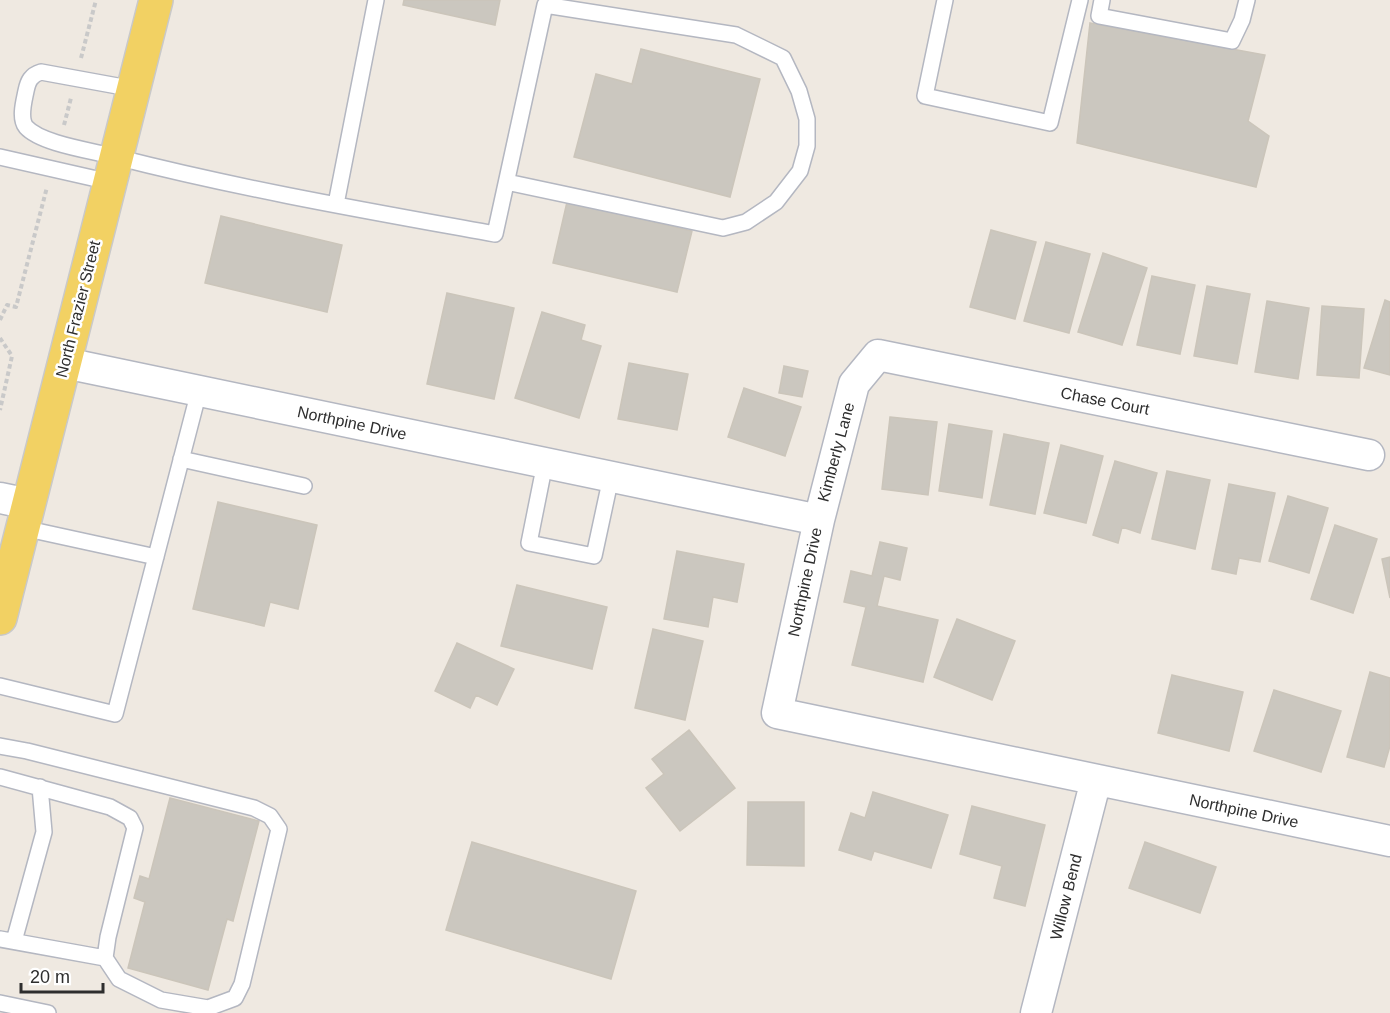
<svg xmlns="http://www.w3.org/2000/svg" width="1390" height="1013" font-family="Arial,sans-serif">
<rect width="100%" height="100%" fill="#efe9e1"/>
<path fill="#cbc7bf" stroke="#cbc5ba" stroke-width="1.5" d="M404,0h96l-5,25 -92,-20z
M1090,23l175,32 -17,66 21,15 -13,51 -179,-44z
M641,49l119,30 -30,118 -156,-40 22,-83 36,10z
M567,202l125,29 -15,61 -124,-29z
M221,216l121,29 -15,67 -122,-29z
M991,230l45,12 -21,77 -45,-12z
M1046,242l44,12 -21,79 -45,-12z
M1103,253l44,15 -25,77 -44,-13z
M1152,276l43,9 -15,69 -43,-9z
M1207,286l43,8 -13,70 -43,-8z
M447,293l67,15 -20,91 -67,-15z
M1385,300l5,2v73l-26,-7z
M1267,301l42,7 -11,71 -43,-7z
M1322,306l42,3 -5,69 -42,-3z
M542,312l43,13 -4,15 20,6 -22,72 -64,-20z
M629,363l59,11 -11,56 -59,-11z
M784,366l24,5 -6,26 -23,-4z
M744,388l57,19 -16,49 -57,-19z
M890,417l47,5 -9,73 -46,-6z
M949,424l43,7 -10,67 -43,-7z
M1004,434l45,9 -14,71 -45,-9z
M1061,445l42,11 -17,67 -42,-10z
M1115,461l42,12 -17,60 -18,-6 -4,16 -25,-8z
M1167,471l43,9 -15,69 -43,-10z
M1229,484l46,9 -15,69 -21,-4 -3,16 -24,-5z
M1288,496l40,12 -19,65 -40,-12z
M218,502l99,23 -19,84 -28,-7 -6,24 -71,-17z
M1335,525l42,14 -24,74 -42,-14z
M880,542l27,6 -7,32 -16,-4 -7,30 61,14 -15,62 -71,-17 14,-58 -22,-5 7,-31 21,5z
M677,551l67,13 -7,38 -24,-5 -5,30 -44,-8z
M1390,557v41l-8,-39z
M517,585l90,22 -15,62 -91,-23z
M957,619l58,22 -23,59 -58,-23z
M653,629l50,12 -18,79 -50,-12z
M457,643l57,26 -17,36 -21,-10 -6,13 -35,-17z
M1370,672l20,6v68l-6,21 -37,-10z
M1172,675l71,17 -14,59 -71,-18z
M1274,690l67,21 -20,61 -67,-21z
M689,730l46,58 -55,43 -34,-43 18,-14 -12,-15z
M873,792l75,23 -17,53 -57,-17 -3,9 -32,-10 12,-37 14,5z
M170,798l89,23 -26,100 -6,-2 -19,71 -80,-22 17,-66 -11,-4 6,-22 9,3z
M748,802h56v64l-57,-1z
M972,806l73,19 -20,81 -31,-8 8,-32 -42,-12z
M472,842l164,49 -25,88 -165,-49z
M1145,842l71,25 -16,46 -71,-25z"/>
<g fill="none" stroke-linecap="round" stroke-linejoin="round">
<defs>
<path id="service" d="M945,0l-20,96 125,27 30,-123
M1102,0l-3,16 133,25 10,-21 5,-20
M134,89l-93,-17c-10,3 -13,9 -15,19 -2,10 -7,27 0,36 15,17 68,24 90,30 125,32 252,54 379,77l50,-229 191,30 47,23 16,33 8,28v27l-7,25 -24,31 -30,20 -23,6 -216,-46
M0,157l110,25
M336,204l40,-204
M181,459l123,27
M545,463l-16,80 65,13 17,-79
M23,528l133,29
M0,686l115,28 84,-323
M0,746l27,5 227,57 16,8 9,13 -37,155 -7,14 -27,10 -47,-8 -42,-21 -14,-21
M0,777l110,30 20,11 5,10 -27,109 -3,21 -105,-19
M14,941l30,-109 -4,-45
M0,1003l48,10"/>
<path id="minor" d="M65,363l754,157
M1369,455l-491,-100 -24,29 -35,136 -42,193 613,128
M0,498l29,6
M1036,1013l60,-233"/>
<path id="primary" d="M0,618l156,-618"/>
</defs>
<use href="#service" stroke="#b4b7c1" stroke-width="18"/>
<use href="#minor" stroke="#b4b7c1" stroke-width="33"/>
<use href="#primary" stroke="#c9c9c9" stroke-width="36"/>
<path stroke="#c9c9c9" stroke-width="4" stroke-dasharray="4.5 3" stroke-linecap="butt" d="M81,58l15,-58
M64,125l7,-27
M0,320l7,-15 9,2 31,-120
M0,338l12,18 -12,54"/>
<use href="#service" stroke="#fff" stroke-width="15"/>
<use href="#minor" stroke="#fff" stroke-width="30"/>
<use href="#primary" stroke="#f2d163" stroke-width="33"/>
</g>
<g text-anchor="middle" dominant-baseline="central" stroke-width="5" stroke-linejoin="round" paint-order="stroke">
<g font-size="16" fill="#2e2e2e" stroke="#fff">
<text transform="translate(78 309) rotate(-76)">North Frazier Street</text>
<text transform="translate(1105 401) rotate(11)">Chase Court</text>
<text transform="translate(352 423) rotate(12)">Northpine Drive</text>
<text transform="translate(836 452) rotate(-75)">Kimberly Lane</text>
<text transform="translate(805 582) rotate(-78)">Northpine Drive</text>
<text transform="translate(1244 811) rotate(12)">Northpine Drive</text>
<text transform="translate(1066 897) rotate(-76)">Willow Bend</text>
</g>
</g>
<path d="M21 983v9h82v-9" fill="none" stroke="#2e2e2e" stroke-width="3"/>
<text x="30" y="983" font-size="18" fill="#2e2e2e" stroke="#ffffff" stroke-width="4.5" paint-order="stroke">20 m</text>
</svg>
